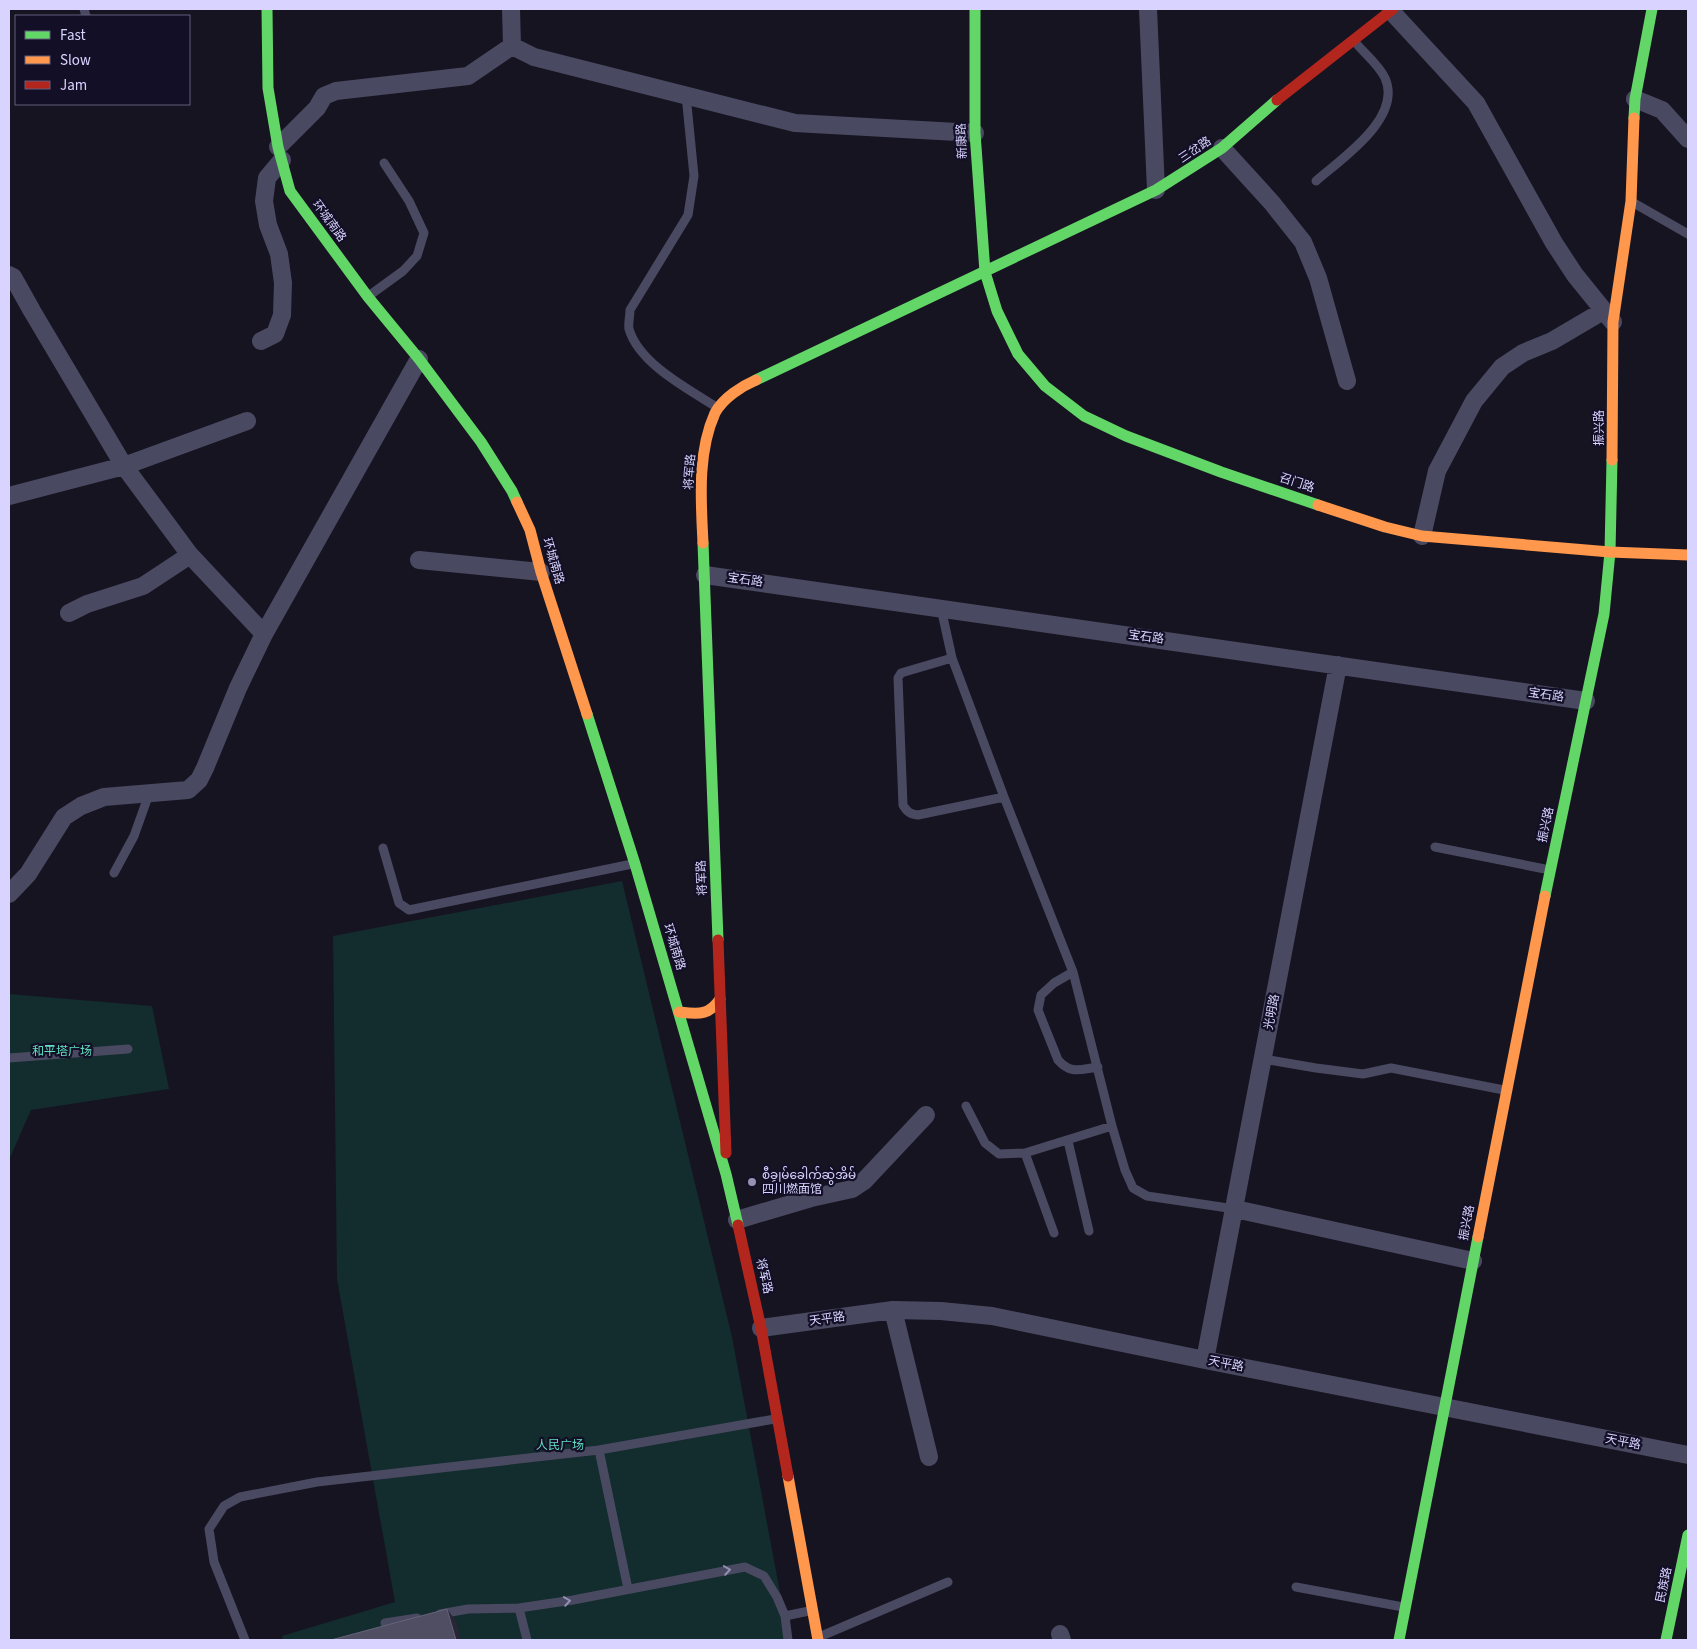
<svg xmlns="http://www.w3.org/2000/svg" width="1697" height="1649" font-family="'Source Sans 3','Noto Sans SC','Noto Sans Myanmar',sans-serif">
<rect width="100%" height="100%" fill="#161421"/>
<path fill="#132c2d" d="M622,881l110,456 57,303h-506l-1,-4 113,-34 -58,-323 -4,-343z
M9,994l143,12 17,83 -138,21 -22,50z"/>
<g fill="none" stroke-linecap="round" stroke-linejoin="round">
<path stroke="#4a4962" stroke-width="9" d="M84,9l2,7
M686,95l8,81 -6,39 -58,95c0,6 -2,14 -1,19 10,35 61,61 89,79
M1316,181c25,-22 87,-63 69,-103 -6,-13 -21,-25 -30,-36
M1632,202l56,32
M370,295l33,-24 14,-15 7,-23 -15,-32 -25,-38
M941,608l11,50 52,139 69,175 39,154 13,44 8,18 14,8 88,13
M952,658l-51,15 -3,5 5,127c4,7 7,9 15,10l86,-18
M1435,847l115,23
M383,848l16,55 10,7 223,-46
M114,873l20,-37 15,-42
M1073,972l-19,11 -13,12 -3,15 20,50c13,15 23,9 40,7
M9,1058l119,-9
M1263,1059l53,9 47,6 28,-6 113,22
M966,1106l19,37 14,11 26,-1 87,-27
M1068,1141l21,90
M1025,1153l29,80
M599,1450l29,139
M1296,1587l107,20
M519,1608l8,32
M440,1614l28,-5 51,-1 54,-8 172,-33 19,9 13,21 8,19 3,24
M785,1616l24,-5
M385,1623l32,-5
M819,1637l129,-55
M245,1640l-31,-78 -5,-33 15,-23 16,-9 77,-15 282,-32 176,-31"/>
<path stroke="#4a4962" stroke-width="18" d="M511,9l1,37
M1148,9l8,181
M1391,11l85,92 78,140 21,32 38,47
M512,46l22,11 261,66 180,10
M1635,99l27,11 26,29
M278,147l39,-39 7,-12 12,-5 132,-15 44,-30
M1222,148l50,55 31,39 15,36 29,103
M9,275l4,2 19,34 92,155 66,89 74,79
M261,341l14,-7 7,-19 1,-32 -4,-29 -11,-29 -4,-24 3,-23 15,-18
M9,496l115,-30 123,-45
M1422,536l15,-65 37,-70 28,-34 21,-14 29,-12 51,-30
M419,560l122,12
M705,575l881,126
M69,613l18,-9 56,-18 47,-31
M9,894l19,-20 36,-57 17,-11 23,-9 84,-7 11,-10 6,-12 33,-80 26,-54 155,-275
M1235,1209l238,52
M737,1220l74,-22 41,-9 12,-8 62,-66
M893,1310l36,147
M761,1328l132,-18 48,1 51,5 213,44 483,95
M1205,1360l133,-695
M1060,1634l2,6"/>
<path stroke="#63d668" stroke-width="11" d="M267,9l1,79 10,59 12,44 78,106 51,62 62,83 31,49 5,11
M975,9v124l10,139 12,39 21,43 27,32 39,30 42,20 95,36 97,33
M1634,118l1,-19 17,-90
M756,380l400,-190 66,-42 55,-48
M703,543l15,397
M587,714l48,150 91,310 12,51
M1545,896l59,-282 6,-62 2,-92
M1399,1640l79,-403
M1666,1640l22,-105"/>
<path stroke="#ff974d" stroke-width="11" d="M1612,460l1,-138 18,-121 3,-83
M517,502l13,28 11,42 46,142
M1318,505l67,22 37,9 188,16 78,3
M703,543c-2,-42 -6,-90 12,-130 8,-15 27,-27 41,-33
M679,1012c19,2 30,4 41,-13
M1478,1237l67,-341
M788,1476l30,164"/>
<path stroke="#b3261e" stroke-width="11" d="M1277,100l116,-91
M718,940l8,213
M738,1225l23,103 27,148"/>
</g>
<path fill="#282635" d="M447,1609l9,12 5,19h-5z"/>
<path fill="#504e63" stroke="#66637b" d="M447,1609l9,31h-125z"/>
<defs><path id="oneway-chevron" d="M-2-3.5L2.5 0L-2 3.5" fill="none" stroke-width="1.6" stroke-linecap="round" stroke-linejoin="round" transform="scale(1.25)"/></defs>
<g stroke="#928eb0">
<use href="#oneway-chevron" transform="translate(727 1570) rotate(-9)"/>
<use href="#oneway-chevron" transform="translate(567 1601) rotate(-9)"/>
</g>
<circle fill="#9591b1" stroke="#130f26" stroke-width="2" cx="752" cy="1182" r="5"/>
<g text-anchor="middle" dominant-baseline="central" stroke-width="4.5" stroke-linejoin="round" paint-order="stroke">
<g font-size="12" fill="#d9d4ff" stroke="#130f26">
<text transform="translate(962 141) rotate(-92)">新康路</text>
<text transform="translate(1195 150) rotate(-34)">三岔路</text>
<text transform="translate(329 221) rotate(54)">环城南路</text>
<text transform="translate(1599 428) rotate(-90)">振兴路</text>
<text transform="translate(690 472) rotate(-86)">将军路</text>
<text transform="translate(1297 483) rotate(18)">召门路</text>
<text transform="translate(553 561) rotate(74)">环城南路</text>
<text transform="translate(745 580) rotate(8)">宝石路</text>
<text transform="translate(1146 637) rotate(8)">宝石路</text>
<text transform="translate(1546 695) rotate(8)">宝石路</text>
<text transform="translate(1546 825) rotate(-78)">振兴路</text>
<text transform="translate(702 878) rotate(-92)">将军路</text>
<text transform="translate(674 947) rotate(73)">环城南路</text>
<text transform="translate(1272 1012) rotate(-79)">光明路</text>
<text transform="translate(1467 1223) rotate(-79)">振兴路</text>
<text transform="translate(764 1276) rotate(77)">将军路</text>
<text transform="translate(827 1319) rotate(-8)">天平路</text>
<text transform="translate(1226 1364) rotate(11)">天平路</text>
<text transform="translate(1623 1442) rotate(11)">天平路</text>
<text transform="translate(1664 1585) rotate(-78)">民族路</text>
</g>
<g font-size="12" fill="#5fe0c0" stroke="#130f26">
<text x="62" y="1051">和平塔广场</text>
<text x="560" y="1445">人民广场</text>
</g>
<g font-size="12" fill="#d9d4ff" stroke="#130f26" text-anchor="start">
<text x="762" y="1175">စီချွမ်ခေါက်ဆွဲအိမ်<tspan x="762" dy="14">四川燃面馆</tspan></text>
</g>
</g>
<rect width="1697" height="1649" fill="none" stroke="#d9d4ff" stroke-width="20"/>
<rect x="15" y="15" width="175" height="90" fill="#130f26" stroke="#625e7d"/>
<rect x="25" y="31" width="25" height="8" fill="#63d668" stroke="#625e7d"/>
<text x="60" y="40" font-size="15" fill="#d9d4ff">Fast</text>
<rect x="25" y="56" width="25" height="8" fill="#ff974d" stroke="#625e7d"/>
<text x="60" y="65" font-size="15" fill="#d9d4ff">Slow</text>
<rect x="25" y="81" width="25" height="8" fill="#b3261e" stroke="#625e7d"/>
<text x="60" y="90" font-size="15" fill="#d9d4ff">Jam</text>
</svg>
